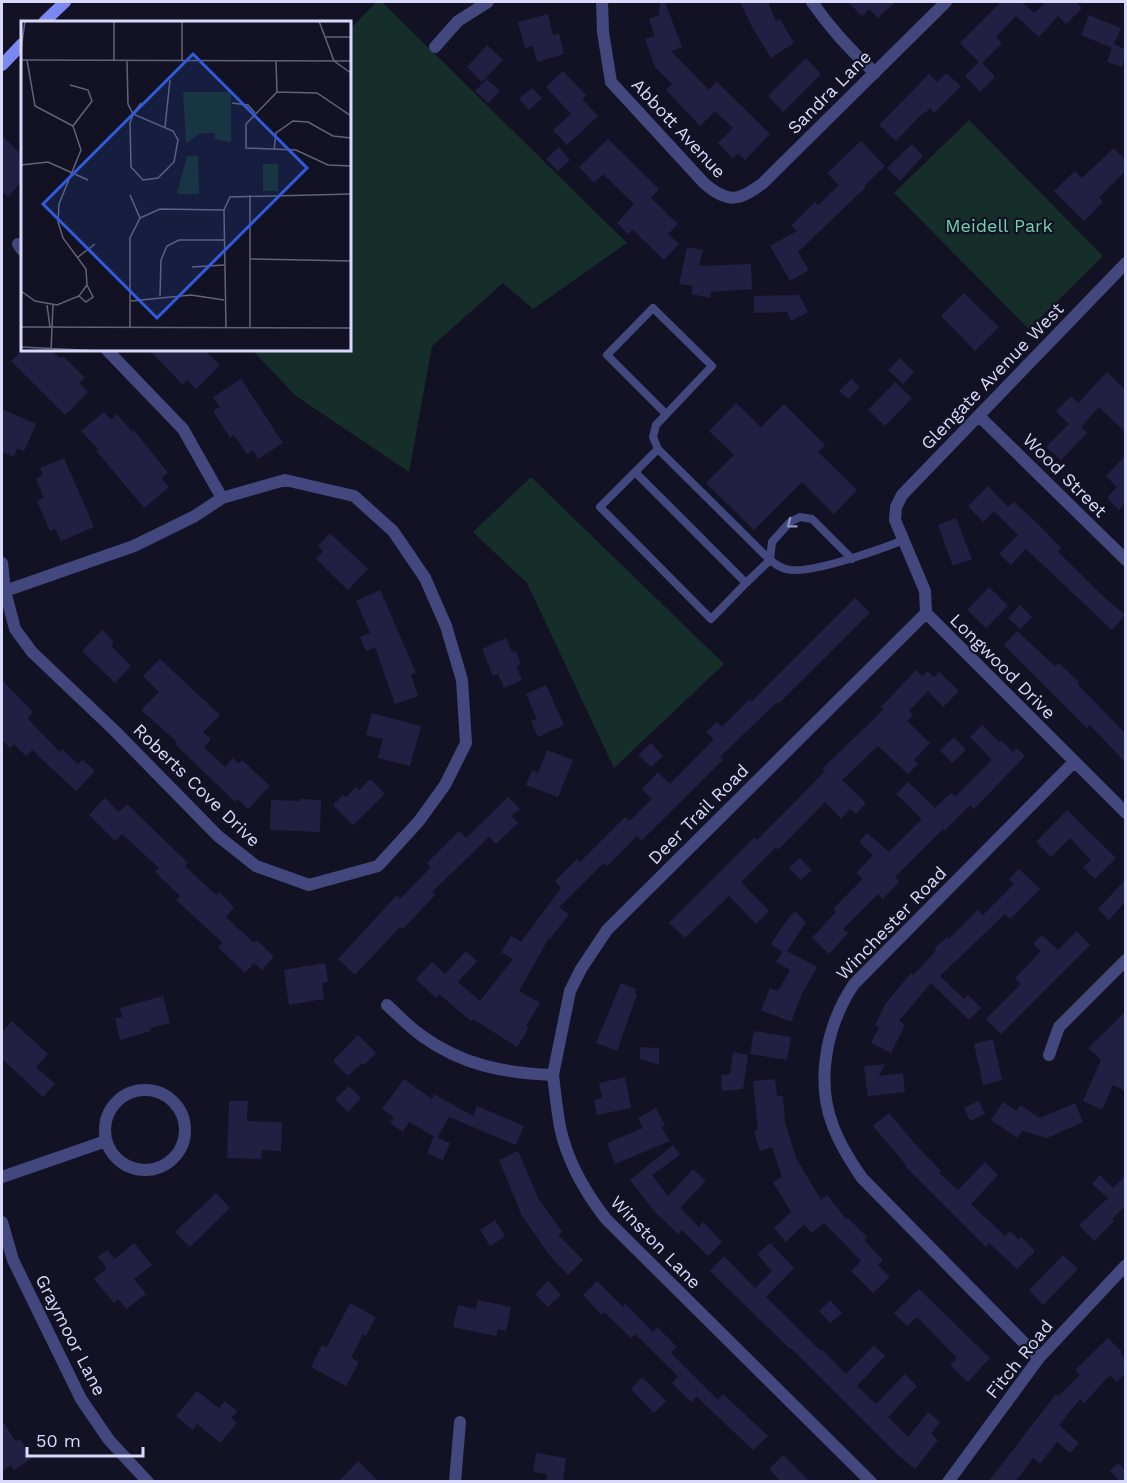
<svg xmlns="http://www.w3.org/2000/svg" width="1127" height="1483" font-family="'Work Sans',sans-serif">
<rect width="100%" height="100%" fill="#121224"/>
<path fill="#152e29" d="M377,2h5l245,241 -94,66 -30,-26 -71,63 -23,126 -113,-76 -44,-46h98v-321z
M969,120l134,136 -74,73 -135,-136z
M531,477l193,187 -110,104 -87,-185 -54,-51z"/>
<path fill="#212043" d="M660,2h5l17,45 -11,4 38,39 8,-8 53,52 -25,26 -7,-7 -5,5 -15,-15 15,-15 -18,-17 -15,15 -34,-36 6,-6 -17,-17 -10,-28 10,-3 -6,-17 10,-4z
M740,2h28l8,19 4,-2 14,24 -23,15 -19,-31z
M848,2h47l-17,16 -9,-9 -7,7z
M1001,2h21l12,11 12,-11h30l6,6 -16,16 -8,-8 -19,21 -23,-21 -20,21 6,6 -20,20 13,14 -15,15 -15,-16 14,-14 -19,-19z
M548,14l5,21 6,-1 5,20 -27,8 -4,-16 -8,2 -7,-26z
M1089,15l32,13 -7,16 11,5v8l-3,10 -15,-5 5,-14 -31,-13z
M487,45l16,15 -21,22 -15,-15z
M806,58l15,16 -38,38 -15,-16z
M563,71l23,24 -4,4 16,17 -31,29 -14,-15 18,-16 -25,-27z
M946,73l15,13 -27,27 -4,-5 -5,5 -1,-1 -28,29 -17,-16 50,-51 8,8z
M487,79l13,12 -12,12 -13,-12z
M532,88l10,10 -13,12 -10,-11z
M2,135l20,21v25l-14,16 -6,-6z
M608,139l51,50 -8,9 27,26 -10,10 11,10 -15,16 -31,-30 -5,4 -11,-11 17,-19 -31,-30 -9,9 -15,-16z
M861,141l24,25 -21,20 2,1 -68,65 11,18 -19,11 -20,-35 27,-15 -6,-5 24,-24 3,3 21,-20 -12,-12z
M912,144l11,12 -23,25 -13,-13z
M559,147l11,13 -12,11 -12,-12z
M1114,148l11,12v12l-26,25 4,5 -19,19 -30,-30 21,-20 7,7z
M687,247l16,3 -4,16 52,-2 1,25 -41,3 -1,6 -19,-4 2,-8 -14,-2z
M964,293l35,34 -24,24 -34,-35z
M799,295l9,17 -17,9 -4,-9 -33,1v-17z
M23,350h28l9,8 3,-2 22,22 -6,5 9,9 -23,23 -54,-54z
M149,350h55l16,15 -24,24 -9,-9 -4,5z
M900,358l14,14 -11,12 -15,-14z
M1107,372l18,18v42l-26,-25 -18,20 6,6 -26,27 -15,-13 23,-23 -13,-13 15,-15 7,7z
M241,379l42,64 -25,16 -5,-9 -6,4 -13,-19 -4,3 -17,-27 7,-4 -7,-10z
M851,379l9,8 -12,12 -9,-8z
M895,382l17,16 -27,28 -17,-16z
M736,403l25,24 23,-23 41,41 -7,7 39,38 -23,24 -32,-32 -48,48 -48,-47 28,-28 -25,-24z
M2,409l34,15 -12,27 -7,-3 -3,9 -12,-5z
M104,412l7,8 6,-6 15,18 2,-2 34,43 -7,5 8,9 -25,21 -49,-59 5,2 -19,-20z
M1125,456v47l-6,7 -12,-12 10,-11 -11,-11z
M64,458l30,69 -33,14 -6,-12 -5,2 -13,-30 7,-3 -8,-19 7,-4 -3,-7z
M988,486l20,21 6,-5 25,23 22,23 -3,4 45,44 22,19 -13,15 -86,-81 -15,16 -12,-11 19,-19 -24,-24 -11,11 -15,-16z
M956,518l16,41 -19,7 -15,-41z
M330,533l38,36 -20,21 -32,-31 7,-8 -5,-5z
M989,587l19,19 -22,22 -19,-18z
M380,590l36,83 -5,2 7,21 -23,8 -20,-57 -9,4 -6,-14 10,-4 -14,-32z
M855,598l15,15 -92,91 -1,-2 -57,55 3,3 -82,81 -4,-5 -30,30 -3,-3 -45,44 10,7 -19,25 -1,-1 -30,53 21,12 -14,23 3,2 -12,19 -44,-28 -2,2 -32,-27 -3,4 -20,-19 16,-17 13,12 21,-23 11,10 -19,21 22,19 33,-42 -12,-7 10,-16 10,6 40,-54 -6,-7 22,-22 3,3 45,-45 4,4 23,-22 -10,-10 16,-17 12,12 44,-45 -8,-7 11,-10 5,5 27,-27 2,2z
M1020,605l12,12 -12,12 -12,-11z
M102,630l12,12 -3,4 20,20 -16,17 -33,-32z
M1017,631l38,35 4,-3 20,19 -2,2 48,49v29l-35,-37 -3,3 -83,-83z
M506,638l6,14 4,-1 5,13 -5,2 6,14 -18,8 -6,-14 -5,2 -11,-27z
M160,659l60,56 -17,17 8,7 -7,8 21,20 8,-9 6,6 3,-4 28,26 -22,23 -10,-10 -3,3 -60,-58 2,-2 -36,-32 18,-18 -16,-16z
M916,670l6,6 6,-5 6,6 5,-5 20,19 -16,16 -15,-16 -19,20 4,4 -6,6 23,22 -16,17 4,4 -10,10 -30,-28 -36,34 24,23 -10,11 -6,-5 -9,10 -16,-17 -47,48 -2,-3 -35,35 28,29 -13,13 -27,-28 -44,42 -16,-15 85,-85 3,2 34,-34 34,-35 -3,-2 62,-60 -3,-2z
M2,680l31,32 -6,6 33,34 2,-3 16,15 5,-4 12,11 -19,20 -44,-41 -6,6 -12,-12 -4,4 -8,-8z
M546,685l18,40 -26,12 -7,-16 6,-2 -11,-25z
M372,713l49,13 -11,40 -32,-8 5,-19 -17,-4z
M982,725l17,17 2,-2 12,12 4,-4 8,8 -51,53 -4,-4 -26,26 -1,-2 -48,48 4,5 -16,17 -5,-5 -35,35 5,4 -19,21 -17,-16 24,-26 -3,-3 30,-30 -7,-6 17,-18 -14,-13 8,-9 22,19 33,-33 -26,-25 12,-12 27,26 16,-15 4,4 37,-37 -22,-23z
M954,737l12,13 -14,13 -12,-13z
M651,743l12,13 -12,11 -13,-12z
M547,750l26,10 -15,37 -32,-12 6,-15 6,3z
M370,779l15,15 -32,31 -20,-20 10,-10 3,2 10,-10 3,3z
M508,797l12,12 -8,7 6,7 -22,21 -7,-7 -57,55 3,3 -32,34 -3,-2 -45,48 -17,-16 59,-64 3,4 31,-32 -4,-4 32,-32 7,7z
M105,798l14,14 8,-8 61,59 -3,3 31,29 3,-3 15,15 -8,10 28,26 3,-3 17,17 -12,13 -8,-7 -9,10 -27,-26 5,-4 -47,-43 4,-4 -25,-24 4,-4 -37,-34 -7,7 -26,-26z
M300,799l21,1 -1,32 -50,-2 1,-30 29,1z
M1067,810l49,48 -21,21 -12,-12 8,-7 -21,-22 -19,19 -15,-15z
M800,858l12,12 -11,10 -12,-12z
M1019,869l21,20 -30,30 -5,-5 -65,62 24,23 4,-4 13,13 -12,12 -38,-37 -32,38 6,4 -14,28 -20,-10 8,-16 -4,-2 11,-22 25,-30 2,2 23,-24 -2,-2 13,-12 2,2 29,-29 5,5 31,-31 -5,-5z
M1125,880v22l-16,18 -11,-11z
M795,911l11,11 -19,29 30,16 -15,27 -11,28 -30,-12 9,-22 8,3 12,-21 -14,-8 6,-10 -11,-8 16,-24z
M1077,931l13,14 -89,89 -15,-15 35,-35 -6,-6 26,-27 -8,-7 9,-9 16,15z
M325,963l3,19 -6,1 2,16 -35,6 -5,-35z
M621,983l15,6 -1,4 2,1 -20,57 -21,-8z
M163,996l7,27 -20,5 1,3 -31,9 -5,-22 7,-1 -2,-9z
M1125,1012v79l-12,-6 -11,25 -19,-9 18,-41 -13,-12z
M12,1021l36,33 -12,13 19,17 -12,13 -41,-38v-27z
M754,1031l37,6 -4,23 -37,-6z
M358,1035l18,18 -12,12 -2,-2 -14,13 -15,-15z
M993,1039l9,41 -19,5 -9,-41z
M640,1047l19,1v17l-19,-6z
M733,1052l15,3 -5,34 -21,2 -1,-16 9,-1z
M885,1064l-6,12 24,-3 2,19 -36,4 -1,2 -4,-32z
M625,1077l6,31 -34,7 -3,-15 8,-2 -3,-15z
M404,1079l28,20 2,-5 39,22 4,-10 47,20 -8,19 -67,-28 -12,21 13,5 -7,17 -16,-7 7,-17 1,1 -26,-15 -6,10 -13,-9 4,-6 -12,-8z
M775,1079l2,17h6l2,26 11,36 25,42 6,-5 19,24 2,-1 19,19 -3,3 19,20 -5,5 12,12 -17,16 -22,-22 10,-10 -37,-38 -13,10 -7,-9 -18,18 -12,-14 17,-16 -18,-30 9,-5 -10,-30 -12,4 -6,-20 4,-1 -5,-49z
M349,1086l12,12 -13,14 -13,-13z
M229,1101h19l-1,20 35,1 -1,29 -19,-1 -1,9 -34,-1z
M979,1101l6,13 -15,7 -6,-13z
M1003,1102l14,9 3,-6 20,13 35,-15 8,19 -36,16 -25,-7 -5,7 -26,-18z
M656,1108l9,17 -4,2 9,14 -55,23 -8,-21 36,-15 -5,-10z
M889,1113l27,32 25,26 -2,2 19,17 27,-28 13,13 -27,29 34,32 5,-5 8,8 3,-2 14,14 -18,18 -28,-26 -3,4 -80,-80 1,-1 -34,-40z
M673,1145l7,10 -28,20 16,21 25,-27 13,12 -26,27 19,19 4,-5 19,20 -14,14 -26,-26 -4,4 -24,-23 -24,-31z
M518,1151l20,47 24,34 -4,3 25,25 -15,15 -18,-19 -28,-40 -23,-56z
M1100,1175l13,13 12,-12v30l-13,13 2,2 -20,20 -15,-16 29,-27 -16,-14z
M216,1193l14,15 -40,39 -15,-15z
M495,1220l10,16 -15,10 -10,-16z
M134,1243l18,22 -18,14 12,15 -20,15 -8,-10 -4,4 -20,-24 13,-11 -9,-11 9,-7 8,9z
M770,1243l24,25 -28,29 55,54 1,-1 24,24 28,-29 11,11 -28,30 19,18 29,-30 12,12 -29,31 20,20 20,-25 12,10 -9,12 7,6 -23,29 -19,-16 -105,-105 -1,1 -80,-78 14,-15 31,32 17,-17 -15,-17z
M1063,1255l15,14 -35,36 -14,-15z
M548,1281l13,14 -13,12 -13,-13z
M597,1281l26,26 2,-3 28,28 4,-5 20,20 -6,6 47,47 5,-6 45,42 -15,14 -56,-53 -6,5 -19,-19 6,-7 -43,-42 -4,4 -27,-26 -2,3 -19,-20z
M919,1289l71,69 -22,24 -18,-17 7,-7 -40,-41 -10,9 -13,-13z
M478,1300l33,7 -5,24 -8,-2 -2,7 -43,-9 5,-22 18,4z
M830,1300l12,13 -12,10 -11,-12z
M350,1303l26,14 -10,19 -3,-2 -12,24 8,4 -13,24 -35,-19 11,-22 5,2z
M1108,1338l14,14 -2,2 5,6v13l-8,9 -7,-7 -26,28 -4,-4 -21,26 20,18 -9,10 -13,-11 -17,22 -7,-6 -18,24h-27l68,-88 2,2 22,-21 -5,-5z
M642,1377l24,24 -12,12 -23,-24z
M197,1391l22,17 6,-7 12,10 -6,7 6,5 -17,20 -23,-19 -4,6 -17,-14z
M2,1420l14,22 4,-3 12,19 -18,12 -3,-5 -9,6z
M536,1453l30,5 -3,24h-17l1,-8 -14,-2z
M783,1455l27,27h-29l-12,-13z
M358,1461l21,21h-41z
M1118,1463l7,7v12h-5l-10,-11z"/>
<g fill="none" stroke-linecap="round" stroke-linejoin="round">
<path stroke="#42487e" stroke-width="8" d="M666,414l-59,-59 46,-47 59,58 -56,59 -3,12 5,12 112,111c4,3 10,8 16,9 21,7 95,-20 118,-29
M635,472l111,111 -35,36 -111,-112 58,-58
M746,583l24,-23 2,-18 18,-20 10,-5 12,2 40,40"/>
<path stroke="#42487e" stroke-width="12" d="M602,2l1,30 8,50 93,101c24,21 35,18 59,0l183,-181
M812,2c18,26 39,49 63,71
M435,47l23,-26 30,-19
M18,244l4,6
M1126,263l-224,232 -6,12 -1,13 30,71 1,22 200,200
M107,350l76,79 39,69
M979,416l147,144
M2,563l3,28 10,38 17,23 82,78 104,106 38,30 53,19 69,-19 41,-45 26,-36 21,-42 -4,-63 -16,-54 -21,-48 -32,-47 -39,-35 -69,-16 -63,18 -27,18 -61,30 -129,45h-3
M387,1005c11,10 22,22 35,31 40,29 82,37 131,39 2,17 4,35 7,52 7,33 25,65 46,92l265,263
M1049,1055l10,-28 67,-67
M553,1075l17,-84 11,-22 26,-39 319,-317
M105 1130a40 40 0 1 1 80 0a40 40 0 1 1-80 0Z
M2,1177l104,-36
M2,1222l11,38 68,139 28,41 39,42
M1039,1358l-177,-180c-11,-16 -22,-33 -29,-52 -18,-46 -6,-102 21,-142l220,-222
M455,1482l5,-60
M948,1482l91,-124 87,-93"/>
<path stroke="#7a89f1" stroke-width="12" d="M44,22l21,-20
M2,65l20,-21"/>
</g>
<defs><path id="oneway-chevron" d="M-2-3.5L2.5 0L-2 3.5" fill="none" stroke-width="1.6" stroke-linecap="round" stroke-linejoin="round" transform="scale(1.5)"/></defs>
<use stroke="#8e91bc" href="#oneway-chevron" transform="translate(791 524) rotate(143)"/>
<g text-anchor="middle" dominant-baseline="central" stroke-width="4.5" stroke-linejoin="round" paint-order="stroke">
<g font-size="18" fill="#d9dafb" stroke="#121224">
<text transform="translate(829 92) rotate(-45)">Sandra Lane</text>
<text transform="translate(679 128) rotate(47)">Abbott Avenue</text>
<text transform="translate(992 376) rotate(-46)">Glengate Avenue West</text>
<text transform="translate(1065 475) rotate(45)">Wood Street</text>
<text transform="translate(1003 666) rotate(45)">Longwood Drive</text>
<text transform="translate(197 785) rotate(44)">Roberts Cove Drive</text>
<text transform="translate(698 814) rotate(-45)">Deer Trail Road</text>
<text transform="translate(891 923) rotate(-46)">Winchester Road</text>
<text transform="translate(656 1242) rotate(46)">Winston Lane</text>
<text transform="translate(71 1335) rotate(63)">Graymoor Lane</text>
<text transform="translate(1019 1359) rotate(-51)">Fitch Road</text>
</g>
<g font-size="18" fill="#6cd4aa" stroke="#121224">
<text x="999" y="225">Meidell Park</text>
</g>
</g>
<g transform="translate(21 21)">
<rect width="330" height="330" fill="#121224"/>
<path d="M162,71h48v50l-16,-3v-6h-14l-15,10zM166,135h11l1,38h-22zM242,143h15v27h-15z" fill="#152e29"/>
<path fill="none" stroke="#62627a" stroke-width="1.5" d="M93,0v39M161,0v40M298,0l15,40 17,12M304,16h26M0,29l4,-29M0,39l330,1M6,39l8,46 38,20M106,40l1,43 5,10 -3,9 1,44 12,13 15,-2 16,-16 4,-22 -5,-9 -40,-17 8,-11M255,40l1,31 -31,32v24l50,2 32,15 23,1M256,71l40,1 34,23v17M211,82l16,2 7,8M144,106l5,-47M253,129l2,-17 17,-12 15,1 25,14 18,2M0,144l27,-3 40,18M229,174v133M119,197l20,-9 64,1M57,236l17,-13M229,238l101,2M171,246l32,-2M0,270l14,10 22,4 22,-9 8,-11 -1,-16 -23,-31 -5,-16 1,-18 22,-54 -8,-24 19,-25 -4,-11 -18,-5M58,275l7,6 7,-5 -6,-12M139,275l1,-36 6,-14 12,-6h45M110,280l60,-6 33,5M26,284l3,22M0,306l330,1M109,306v-89l10,-20 -10,-23M205,307l-2,-118 6,-13 121,-3M0,326l80,4M30,330l2,-46"/>
<path fill="#305cdc" fill-opacity="0.15" stroke="#305cdc" stroke-width="3" d="M172,33l114,114 -150,150 -114,-114z"/>
<rect width="330" height="330" fill="none" stroke="#d9dafb" stroke-width="3"/>
</g>
<rect width="1127" height="1483" fill="none" stroke="#d9dafb" stroke-width="6"/>
<path d="M27 1447v9h116v-9" fill="none" stroke="#d9dafb" stroke-width="3"/>
<text x="36" y="1447" font-size="18" fill="#d9dafb" stroke="#121224" stroke-width="4.5" paint-order="stroke">50 m</text>
</svg>
